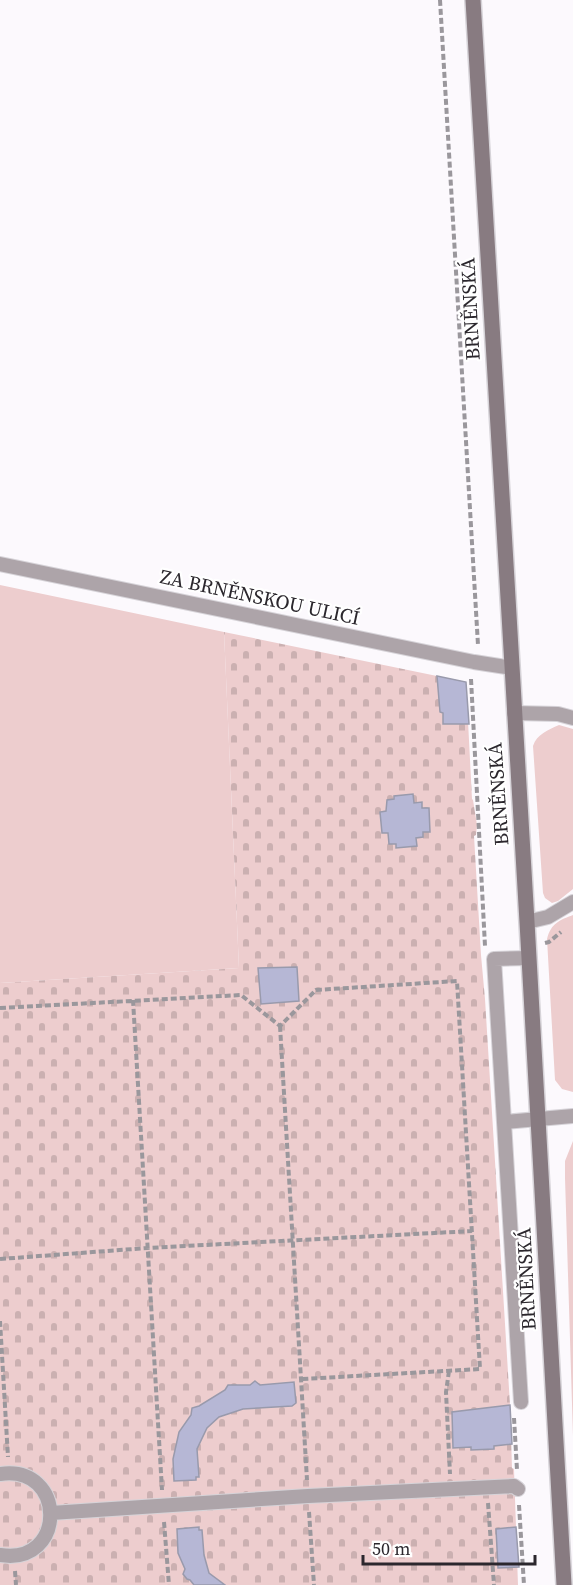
<svg xmlns="http://www.w3.org/2000/svg" width="573" height="1585" font-family="'Source Serif 4',serif">
<defs>
<pattern id="cemetery-stones" width="16" height="16" patternUnits="userSpaceOnUse" patternTransform="scale(1.5)"><rect width="16" height="16" fill="#edcdce"/><path d="M2 7V4a2 2 0 0 1 4 0v3zM10 15v-3a2 2 0 0 1 4 0v3z" fill="#cbb0b1"/></pattern>
</defs>
<rect width="100%" height="100%" fill="#fcf9fd"/>
<path fill="#edcdce" d="M0,585l224,47 15,336 -239,15z
M559,725l14,4v160l-15,12 -6,2 -7,-5 -2,-5 -10,-147c4,-12 15,-16 26,-21z
M573,915v177l-11,-3 -7,-9 -8,-141c4,-16 13,-19 26,-24z
M573,1141v295l-8,-258v-17z"/>
<path fill="url(#cemetery-stones)" d="M224,632l242,50 6,117 1,1 4,25 -1,10 -2,1 7,119 4,44 25,406 2,63 2,1 4,116h-518v-602l239,-15z"/>
<path fill="#b6b7d5" stroke="#999aac" stroke-width="1.5" d="M437,676l29,6 3,42h-26v-11l-3,-1z
M413,794l1,9 8,-1v6h7l1,24h-7v5l-7,1 1,8 -21,2v-4h-7l-1,-11h-6l-2,-21 6,-1 1,-11 7,-1v-3z
M297,967l2,34 -38,3 -3,-36z
M255,1381l5,4 34,-3 2,21 -4,3 -49,3 -24,8 -12,11 -10,21 2,28h-3v3l-22,1 -1,-22 6,-27 12,-17 1,-7 7,-2 26,-16 3,-5h22z
M510,1405l2,39 -18,2v3l-23,1v-3l-18,1 -1,-36z
M199,1527v3h3l2,25 5,18 16,12h-31l-4,-5 -3,-1 -4,-5 2,-5 -7,-16 -1,-24z
M516,1527l3,40 -21,1 -2,-39z"/>
<g fill="none" stroke-linecap="round" stroke-linejoin="round">
<defs>
<path id="lane" d="M0,564l474,98 38,6
M514,713l44,1 15,4
M527,922l21,-5 25,-15
M504,1122l-10,-163 35,-1
M521,1402l-17,-280 69,-6
M0,1474c67,-10 67,92 0,81
M51,1513l257,-17 206,-10 4,3"/>
<path id="secondary" d="M473,0l54,922 37,663"/>
</defs>
<use href="#lane" stroke="#d6d3d8" stroke-width="16"/>
<use href="#secondary" stroke="#d6d3d8" stroke-width="18"/>
<path stroke="#9a979c" stroke-width="4" stroke-dasharray="6 3" stroke-linecap="butt" d="M440,0l38,645
M471,679l14,267
M545,943l4,-1 12,-10
M133,1000l29,490
M0,1008l241,-13 39,31 36,-36 141,-9 23,388 -178,10
M280,1026l27,454
M0,1259l147,-11 325,-17
M0,1321l8,136
M449,1371l-3,21 4,82
M514,1418l3,52
M488,1503l6,82
M519,1505l5,80
M309,1512l5,73
M164,1522l5,63
M15,1571l1,14"/>
<use href="#lane" stroke="#ada4a9" stroke-width="14"/>
<use href="#secondary" stroke="#887b81" stroke-width="15"/>
</g>
<g text-anchor="middle" dominant-baseline="central" stroke-width="4.5" stroke-linejoin="round" paint-order="stroke">
<g font-size="20" fill="#2b272d" stroke="#fff">
<text transform="translate(470 309) rotate(-93)">BRNĚNSKÁ</text>
<text transform="translate(260 597) rotate(12)">ZA BRNĚNSKOU ULICÍ</text>
<text transform="translate(498 794) rotate(-94)">BRNĚNSKÁ</text>
<text transform="translate(526 1279) rotate(-93)">BRNĚNSKÁ</text>
</g>
</g>
<path d="M363 1555v9h172v-9" fill="none" stroke="#2b272d" stroke-width="3"/>
<text x="372" y="1555" font-size="18" fill="#2b272d" stroke="#ffffff" stroke-width="4.5" paint-order="stroke">50 m</text>
</svg>
